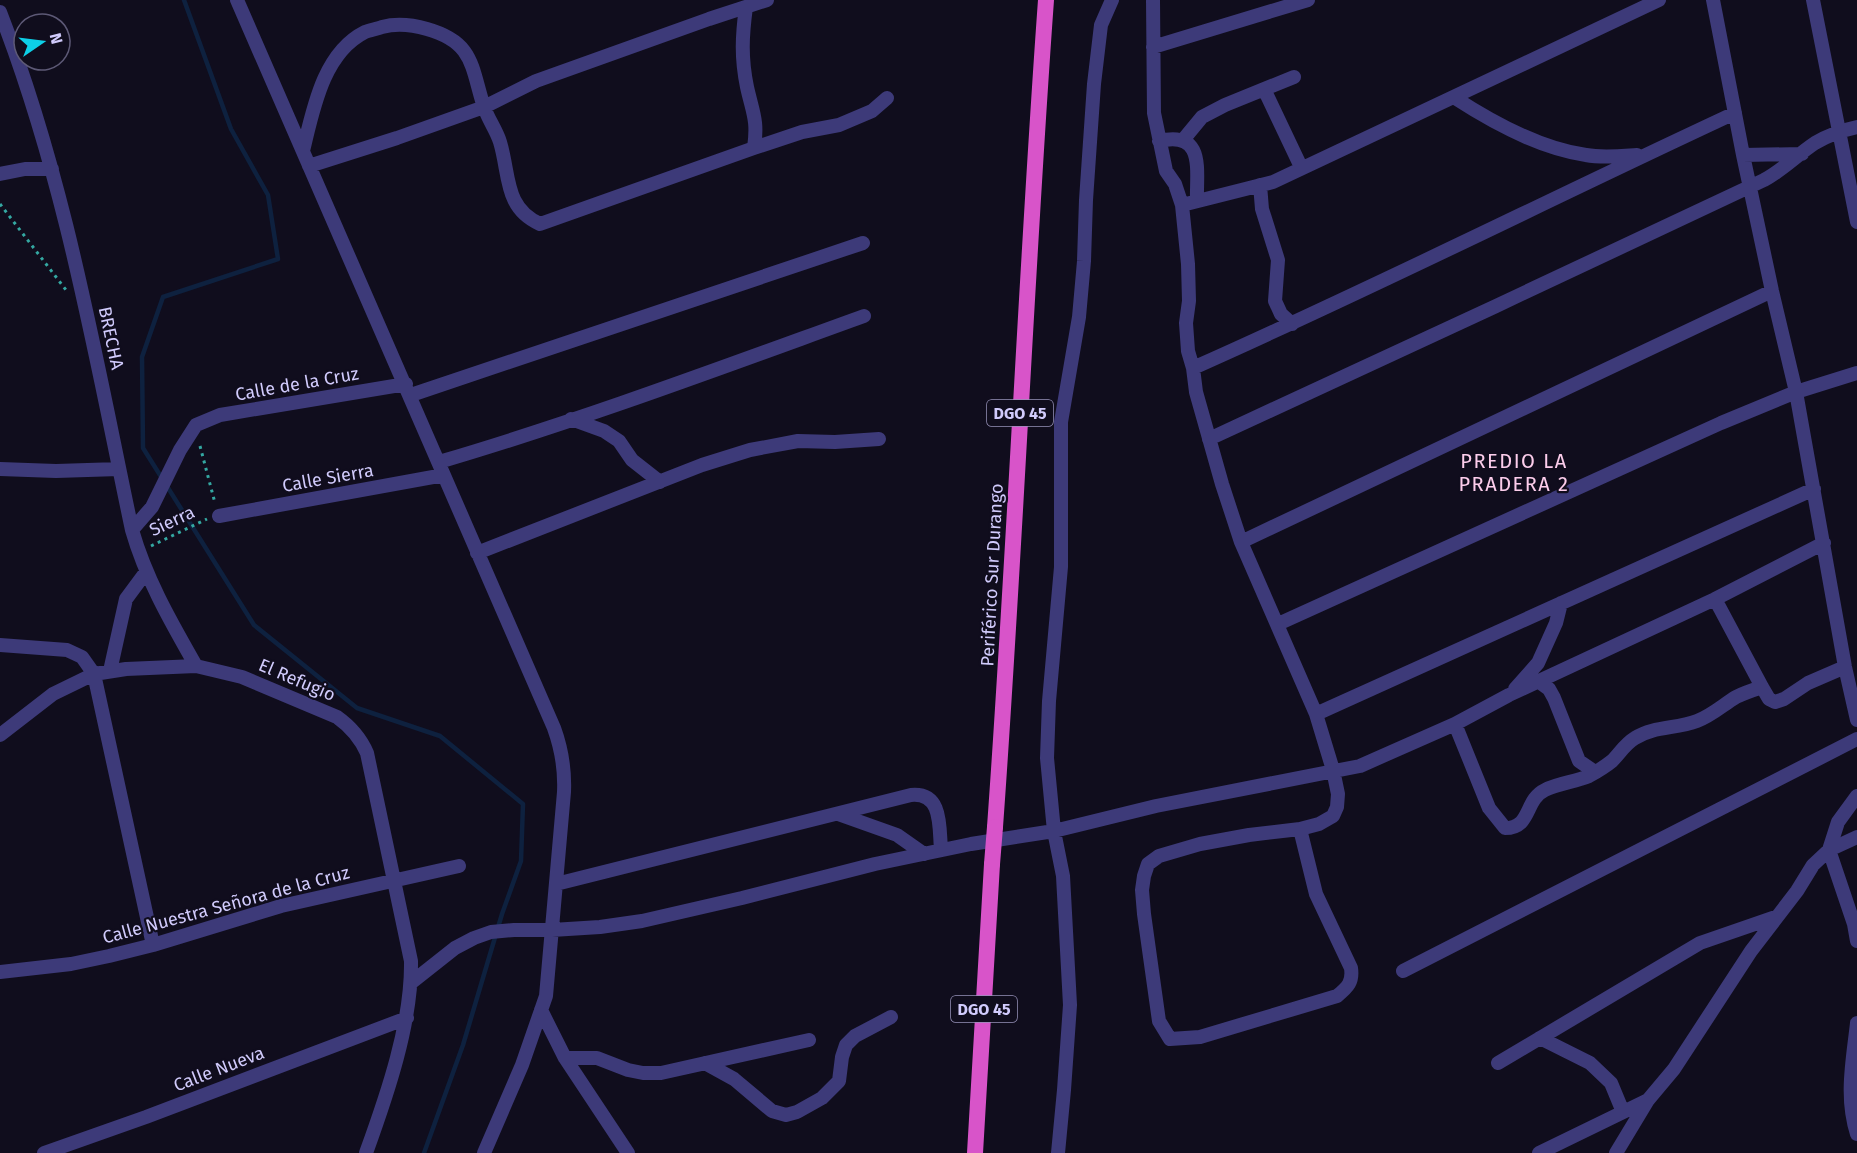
<svg xmlns="http://www.w3.org/2000/svg" width="1857" height="1153" font-family="'Fira Sans',sans-serif">
<rect width="100%" height="100%" fill="#100d1d"/>
<g fill="none" stroke-linecap="round" stroke-linejoin="round">
<path stroke="#0e213f" stroke-width="4.5" d="M184,0l47,129 37,66 10,64 -115,38 -21,60 1,91 111,177 103,83 83,28 83,68 -2,57 -19,53 -39,131 -39,108"/>
<path stroke="#34a8a2" stroke-width="3" stroke-dasharray="3 4.5" stroke-linecap="butt" d="M0,204l66,86
M200,446l15,57
M151,546l56,-27"/>
<path stroke="#3d3a79" stroke-width="14" d="M237,0c106,243 213,485 317,728 8,22 11,41 10,64l-18,204 -24,69 -38,88
M1153,0l1,113 12,58 9,13 7,21 6,59 1,37 -3,22 2,28 5,17 3,24 26,92 19,58 75,172 17,56 5,24 -1,13 -4,9 -14,8 -19,5 -51,6 -49,9 -41,12 -11,8 -4,12 -2,14 2,24 15,107 11,18 30,-2 137,-41c11,-9 16,-14 14,-28l-35,-74 -16,-65
M1713,0l30,155 29,136 24,101 49,275 12,53
M1813,0l44,222
M746,7c-4,29 -5,51 1,80 6,27 11,33 7,61
M0,12c65,167 95,343 132,518 14,49 39,92 64,136
M1153,47l155,-47
M1264,89l37,78
M1455,98c37,24 87,51 131,57 17,3 35,1 51,0
M1183,140l19,-23 23,-12 69,-28
M1159,141c47,-11 37,30 38,60
M303,151c10,-41 20,-98 62,-119 5,-2 12,-3 17,-5 15,-4 31,-2 45,2 46,13 44,36 56,75 4,14 13,25 17,38 10,33 4,66 40,82l214,-76 48,-16 37,-7 33,-14 15,-13
M1743,155l59,-1
M309,166l88,-28 87,-31 52,-26 173,-62 58,-19
M0,174l25,-5h27
M1260,185l2,24 16,51 -3,41 6,13 11,10
M1182,205l91,-23 386,-182
M1193,368c183,-81 361,-171 542,-255
M411,395l452,-152
M571,419l33,12 15,10 13,19 28,22
M1209,439c186,-85 370,-172 555,-259 19,-10 33,-25 51,-37 13,-8 28,-13 42,-16
M439,462c143,-42 284,-95 425,-146
M0,469l56,2 63,-2
M219,516l225,-41
M132,530l20,-23 28,-57 16,-25 24,-10 186,-31
M1241,542l531,-251
M477,553l225,-88 48,-15 48,-9 37,1 44,-3
M1715,599l47,88 7,12 6,3 9,-3 24,-16 37,-16
M1278,624l443,-201 75,-31 61,-19
M0,645l67,5 15,7 12,17 59,271
M110,671l16,-72 20,-27
M1538,681l11,8 5,9 25,63 16,11
M1515,689l23,-26 18,-40 5,-20
M1316,714l498,-225
M1455,724l34,84 16,20c27,0 19,-28 40,-38 14,-7 30,-8 44,-14 7,-4 17,-10 23,-15 8,-8 13,-17 23,-23 19,-12 41,-9 62,-17 14,-5 26,-16 39,-24 8,-4 17,-7 26,-10
M0,735l53,-41 41,-20 32,-5 70,-3 46,11 95,40c14,10 23,20 30,36l44,208c1,62 -24,134 -45,192
M1857,796l-19,26 -9,28 25,74 3,17
M838,814l59,21 27,19
M556,884l355,-89c32,-3 28,32 30,55
M1403,971l454,-232
M0,972l71,-8 38,-8 44,-11 128,-39 178,-40
M412,982l43,-34 19,-10 17,-6 23,-2h38l48,-3 42,-6 100,-23 133,-34 96,-20 83,-13 102,-25 204,-40 95,-42 54,-29 206,-96 109,-56
M541,1010l24,48 63,95
M1857,1023c-4,37 -12,74 0,111
M1540,1038l50,25 21,20 12,29
M565,1058h32l31,12 15,3h18l148,-33
M705,1063l29,16 38,32 14,4 11,-3 25,-14 17,-17 3,-24 4,-12 9,-9 36,-19
M1498,1063l202,-120 78,-27
M44,1153l102,-36 261,-99
M1058,1153l6,-63 6,-85 -7,-129 -9,-45 -7,-73 2,-57 12,-134v-145l18,-105 5,-56 2,-61 8,-116 7,-59 11,-25
M1539,1153l109,-53 26,-31 77,-118 46,-60 16,-26 16,-15 28,-13
M1616,1153l32,-53"/>
<path stroke="#d854c9" stroke-width="16" d="M995,827c20,-276 31,-552 51,-827
M975,1153l17,-289"/>
<path stroke="#d854c9" stroke-width="16" d="M992,864l3,-37"/>
</g>
<g text-anchor="middle" dominant-baseline="central" stroke-width="4.5" stroke-linejoin="round" paint-order="stroke">
<g fill="#100d1d" stroke="#9792b9" stroke-width="1.5">
<rect x="987" y="400" width="66" height="26" rx="4.5"/>
<rect x="951" y="996" width="66" height="26" rx="4.5"/>
</g>
<g font-size="16" font-weight="bold" fill="#d1cbfc">
<text x="1020" y="413">DGO 45</text>
<text x="984" y="1009">DGO 45</text>
</g>
<g font-size="18" fill="#d1cbfc" stroke="#100d1d">
<text transform="translate(111 338) rotate(78)">BRECHA</text>
<text transform="translate(297 384) rotate(-10)">Calle de la Cruz</text>
<text transform="translate(328 478) rotate(-10)">Calle Sierra</text>
<text transform="translate(172 521) rotate(-25)">Sierra</text>
<text transform="translate(992 575) rotate(-87)">Periférico Sur Durango</text>
<text transform="translate(297 680) rotate(23)">El Refugio</text>
<text transform="translate(226 905) rotate(-15)">Calle Nuestra Señora de la Cruz</text>
<text transform="translate(219 1069) rotate(-21)">Calle Nueva</text>
</g>
<g font-size="20" letter-spacing="1.5" fill="#fccdeb" stroke="#100d1d">
<text x="1514" y="461">PREDIO LA<tspan x="1514" dy="23">PRADERA 2</tspan></text>
</g>
</g>
<g transform="translate(42 42) rotate(76)"><circle r="28" fill="#100d1d" stroke="#5d5976" stroke-width="1.5"/>
<path d="M0-4.5L10 22L0 15L-10 22Z" fill="#0dcfe7"/>
<text y="-9" font-size="16" font-weight="bold" text-anchor="middle" fill="#d1cbfc">N</text>
</g>
</svg>
